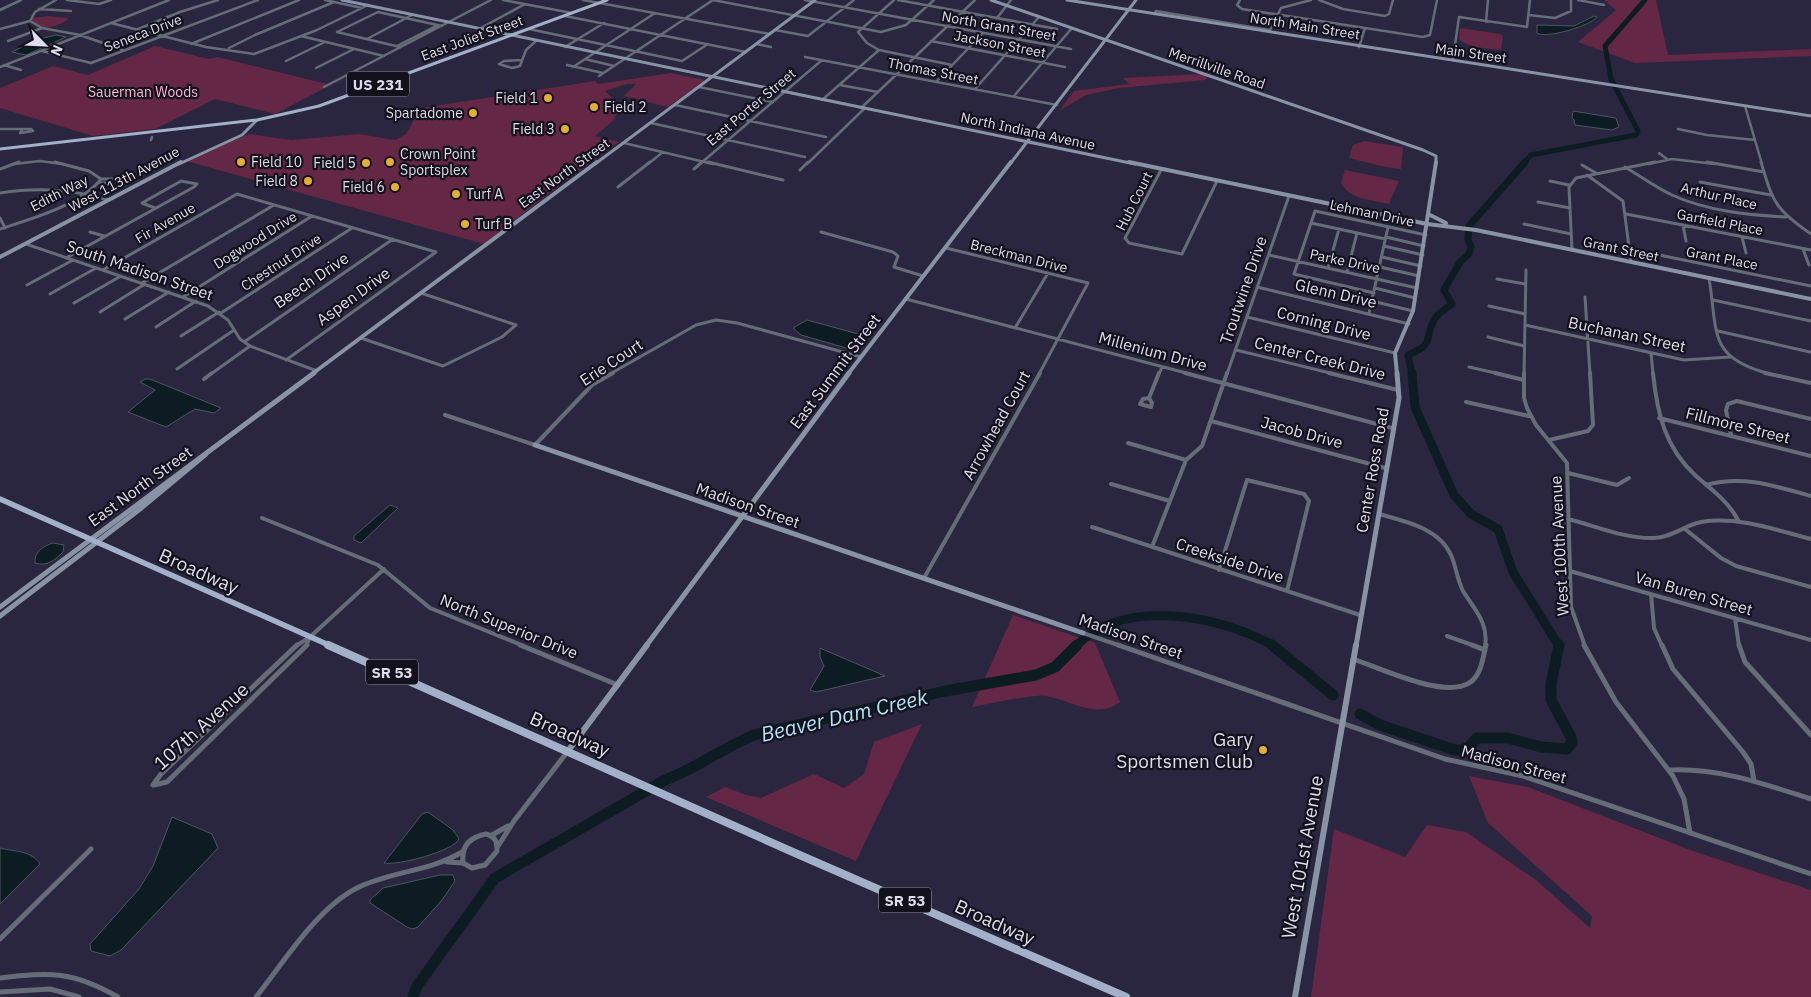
<svg xmlns="http://www.w3.org/2000/svg" width="1811" height="997" font-family="'IBM Plex Sans',sans-serif">
<rect width="100%" height="100%" fill="#2a263f"/>
<path fill="#642745" d="M1604,0h52l12,55 143,-6v7l-176,7 -57,-21 38,-32z
M49,16l18,2 1,2c-12,6 -25,13 -36,1v-3z
M1460,28l40,6 3,2 -2,14c-14,-2 -31,-1 -42,-11z
M155,46l54,13 8,-2 114,28 -56,29 -60,-15 -60,30 -62,7 -93,-28v-20l53,-22 35,9z
M671,73l34,7 -37,27 -44,-11 12,-12h-9l-22,7 10,10 3,10 -4,9 -19,16 24,6 -50,36 -85,66 -298,-83 63,-27 43,6 67,-6 36,6 11,-6 15,-26 174,-27 3,3z
M1201,74l7,2 -3,4 -86,8 -33,7 -27,16 15,-20 55,-7 -6,-6z
M1364,141l39,6 -2,22 -16,-2 -36,-9 4,-13z
M1345,170l54,11 -10,23c-16,-4 -39,-4 -48,-21z
M1013,615l82,28 25,59c-24,18 -49,-2 -74,-6 -13,-2 -58,8 -74,11z
M922,724l-66,137 -150,-64 19,-10 21,8 15,3 53,-24 30,14 20,-14 10,-32z
M1469,776l59,11 165,64 118,39v107h-500l23,-168 71,28 22,-32 39,7 70,48 54,48 2,-12 -104,-93z"/>
<path fill="#0d1c23" stroke="#4c5660" d="M1594,16l3,1c-7,9 -51,22 -60,16v-8l37,1z
M56,35l10,2 -40,18 -14,-3 24,-12z
M1573,111l43,7 3,9 -7,3 -37,-5 -1,-5 -2,-2z
M807,320l55,15 2,2 -13,11h-5l-45,-13 -8,-7z
M145,379h5l71,29 -7,5 -19,-4 -29,18 -38,-15 27,-22 -15,-8z
M390,505l8,3 -37,35 -7,-3v-4z
M53,543l11,2 -1,7c-8,8 -16,15 -28,11 -1,-12 9,-17 18,-20z
M820,648l65,28 -69,16 -6,-2 14,-24 -4,-9z
M428,812l25,18 6,9c-5,12 -62,27 -75,24l38,-49z
M172,817l40,17 6,14 -97,102 -11,6 -19,-5 -1,-7 49,-55 14,-23z
M0,848c15,4 31,2 40,16l-40,40z
M440,875h13l2,6 -13,19 -24,27 -6,2 -5,-2 -37,-24v-3l13,-12z"/>
<g fill="none" stroke-linecap="round" stroke-linejoin="round">
<path stroke="#0d1c23" stroke-width="5" d="M1523,164l8,-9 105,-20 2,-4 -27,-52 -6,-33 40,-46"/>
<path stroke="#0d1c23" stroke-width="7" d="M1412,374l-4,-19c28,-12 15,-14 26,-35 4,-7 12,-12 18,-16l-8,-14 16,-28 9,-8 2,-7 -3,-8 1,-13 56,-64"/>
<path stroke="#0d1c23" stroke-width="9" d="M1412,373l3,34 39,88 17,19 27,15 15,43 46,74
M1076,646c49,-49 143,-31 198,0"/>
<path stroke="#0d1c23" stroke-width="11" d="M1272,645l61,50
M1360,714l20,11 75,25h11l11,-12h31l33,9 26,2 5,-7 -1,-5 -20,-37v-16l8,-39
M413,997l4,-11 78,-108 170,-98c32,-12 58,-32 89,-45l191,-44 91,-16 19,-8 22,-22"/>
<path stroke="#666d79" stroke-width="2.5" d="M67,0l32,4 12,-4
M325,0l37,8
M503,0l69,13
M583,0l187,34
M713,0l168,32 25,-7 28,-25
M805,0l266,49
M894,0l-36,32 9,11 12,7 73,15
M898,0l159,29
M1240,0l-3,5 5,4 181,28 7,-2 7,-35
M1319,0l24,9 42,7 4,-2 4,-14
M1578,0l26,5
M39,9l32,2
M0,10l21,-10
M1154,14l2,-3 113,19
M1529,15l26,3 16,-7v-11
M565,16l181,36
M997,18l14,-18
M30,21l12,7 38,7 43,15
M30,21l5,-9 21,-12
M1486,22l2,-22
M111,23l95,24 48,7 63,-24 51,-25
M0,29l30,-8
M479,29l46,-25
M529,29l153,32 26,-17
M136,30l44,-18 38,-12
M775,30l33,6 46,-36
M337,32l41,-20 64,14
M337,32l63,15
M1269,32l12,-24 30,-8
M301,36l83,20
M367,39l45,-24
M8,41l34,-13
M931,41l134,26
M191,44l108,-44
M756,44l15,3
M397,46l41,-21
M565,47l39,-24
M1359,47l6,-19
M229,48l26,-13 79,-33
M42,51l49,12 167,-63
M805,57l252,48
M585,59l29,7
M1453,59l6,-42 68,10 3,-27
M522,60l-18,1 -5,3 13,4 8,-2 6,-16 10,-9
M286,61l39,-19
M4,65l17,5
M567,65l36,8
M0,67l169,-67
M573,67l82,-54
M316,68l38,-19
M599,76l114,-76
M936,82l47,-49
M840,85l38,7
M324,87l167,-87
M699,87l74,15
M975,89l64,-72
M1014,96l58,-68
M822,100l57,-50
M675,105l151,32
M1745,106l17,58
M861,108l114,-108
M651,123l154,34
M0,129h23
M23,129h8l2,2 -13,2z
M1678,129l29,6 48,5
M151,140l1,-3
M624,143l89,21
M1659,153l8,6
M14,164l26,-3 22,3
M648,164l15,-12
M700,164l122,-104
M807,164l57,-55
M1648,164l24,-5 43,5"/>
<path stroke="#666d79" stroke-width="3" d="M708,162l75,18
M1707,162l57,10
M1761,162c12,41 15,48 50,72
M1582,165l14,8
M1625,167c15,9 30,20 47,28 35,16 76,20 114,22
M0,169l19,-7
M694,169l8,-7
M800,170l8,-8
M1161,170l-36,68 4,5 53,11 35,-73
M1587,175l36,26 8,61
M1550,181l19,4
M1700,182l71,13
M99,183h8l6,-4h-12
M618,187l32,-25
M0,193c38,-6 71,-4 108,7
M1538,202l32,6
M1626,214l185,36
M0,218l5,10
M1311,223l74,16
M1524,224l47,10
M1683,225l3,16
M0,229c31,-10 81,-24 101,-50l-12,-8 -34,-9
M90,232l14,4
M821,232l72,20 5,4 -4,11 29,9
M1386,237l38,9
M1742,237l4,16
M26,244l182,62 20,14 12,19 10,7 67,25
M1384,246l39,9
M946,248l142,35 -49,91
M1630,249l181,37
M1803,249l6,16
M1572,250l-3,-63 7,-9 79,-16
M1269,255l148,33
M1382,257l39,9
M66,258l128,-71 3,-3 -16,-3 -39,22 13,5
M1380,267l39,9
M1328,268l11,-39
M103,270l134,-76 199,58
M1347,272l10,-39
M1709,278c9,54 -2,80 61,96
M1497,279l28,5
M142,283l132,-78
M27,285l46,-25
M1257,287l152,37
M1375,288l40,10
M1374,293l-80,-19 21,-63 111,24
M50,294l46,-26
M183,297l129,-81
M1585,297l5,77
M906,299l284,75
M1713,300l98,21
M1372,301l41,10
M74,303l47,-27
M1489,306l36,8
M100,312l45,-28
M221,313l131,-85
M1369,313l19,-86
M1247,317l148,36
M125,319l44,-27
M1525,325l159,35 46,-3
M156,327l40,-26
M1015,328l33,-55
M1718,331l92,21
M181,336l38,-24
M1488,337l36,9
M361,338l82,28 59,-29 14,-12 -95,-32
M244,342l149,-103
M1236,350l98,24
M1651,353l2,21
M286,360l150,-108
M1469,367l31,7
M177,369l57,-39
M211,374l39,-28
M610,374l86,-49 20,-5 21,3 124,34
M1159,374l3,-7
M1227,374l62,-178
M1524,374l2,-104"/>
<path stroke="#666d79" stroke-width="4" d="M1185,373l207,55
M1329,373l69,17
M1495,373l29,7
M1524,373v25l3,10 9,17 31,38 4,144 14,39
M1653,373c4,40 12,75 43,103 16,14 32,25 42,44
M1765,373l46,10
M204,379l8,-6
M1149,398l3,5 -1,4 -11,-3 3,-5z
M1149,398l10,-25
M1466,402l63,14
M445,415l90,30 57,-60 21,-12
M1659,418l152,38
M1211,421l174,47
M1731,435l-5,-25 2,-6 9,-3 74,18
M1549,440l39,-9 5,-6 -3,-52
M1128,443l58,17
M1568,473l49,12 12,-7
M1111,484l59,17
M1706,485c37,-10 69,1 105,11
M1379,514c25,7 60,14 72,41 5,11 6,24 12,36 11,18 26,32 22,55
M262,518l116,47 52,43 94,38
M1568,519c28,7 57,20 86,19 17,0 31,-13 47,-16 37,-6 75,8 110,17
M1092,527l268,88
M1685,529l36,29 15,8 75,21
M1152,547l34,-87 16,-14 25,-73
M1219,570l28,-90 57,14 5,7 -22,90
M1570,571l241,69
M924,578l116,-205
M1651,594l3,34 8,18
M1735,618l4,28
M1083,633l38,13
M1447,636l28,10
M296,646l14,-9 74,-68
M306,646l4,-9"/>
<path stroke="#666d79" stroke-width="5" d="M520,645l98,40
M1118,645l327,114 78,17 288,98
M1472,645l13,5
M1584,645l32,57 57,74 11,23 6,34
M1662,645l11,24 70,83 8,12 3,17
M1739,645l6,17 66,73
M1353,659c27,9 91,40 116,24 12,-7 14,-25 17,-38
M1670,770c50,-2 94,14 141,29
M153,785l8,-11 136,-129
M154,785l13,-3 140,-137
M486,834c10,3 11,8 11,17l-12,14 -13,3 -9,-5c-2,-17 7,-26 23,-29z
M492,835l16,-9
M498,846l16,-25 54,-70
M447,862l16,1
M0,939l91,-90
M0,978c51,-6 72,-7 118,19
M0,992l50,-3 29,8
M256,997c28,-35 61,-89 101,-109 34,-17 72,-16 105,-36"/>
<path stroke="#8893a6" stroke-width="3" d="M342,0l793,164
M991,0l432,150 13,6v8
M1067,0l744,116
M179,164l63,-29 15,-15
M595,164l220,-164
M1010,164l126,-164"/>
<path stroke="#8893a6" stroke-width="4" d="M1129,162l298,62 49,6 335,69
M1428,214l18,9
M0,257l181,-95
M312,374l285,-212
M848,374l163,-212
M1397,374l-2,-21 18,-42 23,-149"/>
<path stroke="#8893a6" stroke-width="5" d="M535,445l548,188
M0,607l314,-234
M0,616l140,-107 66,-55
M646,646l203,-273
M1356,646l43,-248 -2,-25"/>
<path stroke="#8893a6" stroke-width="6" d="M568,751l79,-106
M1295,997l61,-352"/>
<path stroke="#a2b0c9" stroke-width="3" d="M0,149l257,-29 62,-14 288,-106"/>
<path stroke="#a2b0c9" stroke-width="5.5" d="M0,499l331,147"/>
<path stroke="#a2b0c9" stroke-width="8" d="M328,645l467,208 331,144"/>
</g>
<g fill="#e3ae35" stroke="#12111c" stroke-width="2">
<circle cx="548" cy="98" r="5"/>
<circle cx="594" cy="107" r="5"/>
<circle cx="473" cy="113" r="5"/>
<circle cx="565" cy="129" r="5"/>
<circle cx="241" cy="162" r="5"/>
<circle cx="390" cy="162" r="5"/>
<circle cx="366" cy="163" r="5"/>
<circle cx="308" cy="181" r="5"/>
<circle cx="395" cy="187" r="5"/>
<circle cx="456" cy="194" r="5"/>
<circle cx="465" cy="224" r="5"/>
<circle cx="1263" cy="750" r="5"/>
</g>
<g text-anchor="middle" dominant-baseline="central" stroke-width="4.5" stroke-linejoin="round" paint-order="stroke">
<g font-size="14" fill="#dedced" stroke="#12111c">
<text transform="translate(999 26) rotate(10)">North Grant Street</text>
<text transform="translate(1305 26) rotate(9)">North Main Street</text>
<text transform="translate(143 33) rotate(-21)">Seneca Drive</text>
<text transform="translate(472 38) rotate(-20)">East Joliet Street</text>
<text transform="translate(1000 44) rotate(11)">Jackson Street</text>
<text transform="translate(1471 53) rotate(8)">Main Street</text>
<text transform="translate(1217 68) rotate(19)">Merrillville Road</text>
<text transform="translate(933 71) rotate(11)">Thomas Street</text>
<text transform="translate(751 107) rotate(-40)">East Porter Street</text>
<text transform="translate(1028 131) rotate(12)">North Indiana Avenue</text>
<text transform="translate(564 173) rotate(-36)">East North Street</text>
<text transform="translate(124 179) rotate(-28)">West 113th Avenue</text>
<text transform="translate(59 193) rotate(-27)">Edith Way</text>
<text transform="translate(1719 196) rotate(13)">Arthur Place</text>
<text transform="translate(1134 201) rotate(-63)">Hub Court</text>
<text transform="translate(1372 213) rotate(12)">Lehman Drive</text>
<text transform="translate(1720 222) rotate(11)">Garfield Place</text>
<text transform="translate(165 223) rotate(-30)">Fir Avenue</text>
<text transform="translate(255 240) rotate(-32)">Dogwood Drive</text>
<text transform="translate(1621 249) rotate(12)">Grant Street</text>
<text transform="translate(1019 256) rotate(14)">Breckman Drive</text>
<text transform="translate(1722 258) rotate(11)">Grant Place</text>
<text transform="translate(1345 261) rotate(12)">Parke Drive</text>
<text transform="translate(281 262) rotate(-33)">Chestnut Drive</text>
</g>
<g font-size="14" fill="#ffb8d6" stroke="#12111c">
<text x="143" y="92">Sauerman Woods</text>
</g>
<g font-size="14" fill="#dedced" stroke="#12111c" text-anchor="end">
<text x="538" y="98">Field 1</text>
<text x="604" y="107" text-anchor="start">Field 2</text>
<text x="463" y="113">Spartadome</text>
<text x="555" y="129">Field 3</text>
<text x="400" y="154" text-anchor="start">Crown Point<tspan x="400" dy="16">Sportsplex</tspan></text>
<text x="251" y="162" text-anchor="start">Field 10</text>
<text x="356" y="163">Field 5</text>
<text x="298" y="181">Field 8</text>
<text x="385" y="187">Field 6</text>
<text x="466" y="194" text-anchor="start">Turf A</text>
<text x="475" y="224" text-anchor="start">Turf B</text>
</g>
<g fill="#12111c" stroke="#a19fae" stroke-width="1">
<rect x="347" y="71.5" width="62" height="25" rx="4"/>
<rect x="366" y="659.5" width="52" height="25" rx="4"/>
<rect x="879" y="887.5" width="52" height="25" rx="4"/>
</g>
<g font-size="15" font-weight="bold" fill="#dedced">
<text x="378" y="84">US 231</text>
<text x="392" y="672">SR 53</text>
<text x="905" y="900">SR 53</text>
</g>
<g font-size="16" fill="#dedced" stroke="#12111c">
<text transform="translate(140 270) rotate(19)">South Madison Street</text>
<text transform="translate(311 280) rotate(-34)">Beech Drive</text>
<text transform="translate(1243 290) rotate(-71)">Troutwine Drive</text>
<text transform="translate(1336 293) rotate(13)">Glenn Drive</text>
<text transform="translate(353 296) rotate(-36)">Aspen Drive</text>
<text transform="translate(1324 323) rotate(14)">Corning Drive</text>
<text transform="translate(1627 334) rotate(12)">Buchanan Street</text>
<text transform="translate(1153 351) rotate(15)">Millenium Drive</text>
<text transform="translate(1320 358) rotate(14)">Center Creek Drive</text>
<text transform="translate(611 362) rotate(-33)">Erie Court</text>
<text transform="translate(835 371) rotate(-53)">East Summit Street</text>
<text transform="translate(996 425) rotate(-61)">Arrowhead Court</text>
<text transform="translate(1738 425) rotate(14)">Fillmore Street</text>
<text transform="translate(1302 432) rotate(15)">Jacob Drive</text>
<text transform="translate(1372 470) rotate(-80)">Center Ross Road</text>
<text transform="translate(140 486) rotate(-36)">East North Street</text>
<text transform="translate(748 505) rotate(19)">Madison Street</text>
<text transform="translate(1559 546) rotate(-93)">West 100th Avenue</text>
<text transform="translate(1230 560) rotate(18)">Creekside Drive</text>
<text transform="translate(1694 593) rotate(16)">Van Buren Street</text>
<text transform="translate(509 626) rotate(22)">North Superior Drive</text>
<text transform="translate(1131 636) rotate(19)">Madison Street</text>
<text transform="translate(1514 764) rotate(15)">Madison Street</text>
</g>
<g font-size="19" fill="#dedced" stroke="#12111c">
<text transform="translate(199 571) rotate(24)">Broadway</text>
<text transform="translate(201 726) rotate(-42)">107th Avenue</text>
<text transform="translate(570 734) rotate(24)">Broadway</text>
<text transform="translate(1302 857) rotate(-80)">West 101st Avenue</text>
<text transform="translate(995 922) rotate(24)">Broadway</text>
</g>
<g font-size="19" fill="#dedced" stroke="#12111c" text-anchor="end">
<text x="1253" y="739">Gary<tspan x="1253" dy="22">Sportsmen Club</tspan></text>
</g>
<g font-size="21" font-style="italic" fill="#b1e2fa" stroke="#12111c">
<text transform="translate(844 715) rotate(-13)">Beaver Dam Creek</text>
</g>
</g>
<g transform="translate(45 45) rotate(114)" stroke="#12111c" stroke-width="4" paint-order="stroke">
<path d="M0-4L9 19L0 12L-9 19Z" fill="#dedced"/>
<text y="-8" font-size="14" font-weight="bold" text-anchor="middle" fill="#dedced">N</text>
</g>
</svg>
